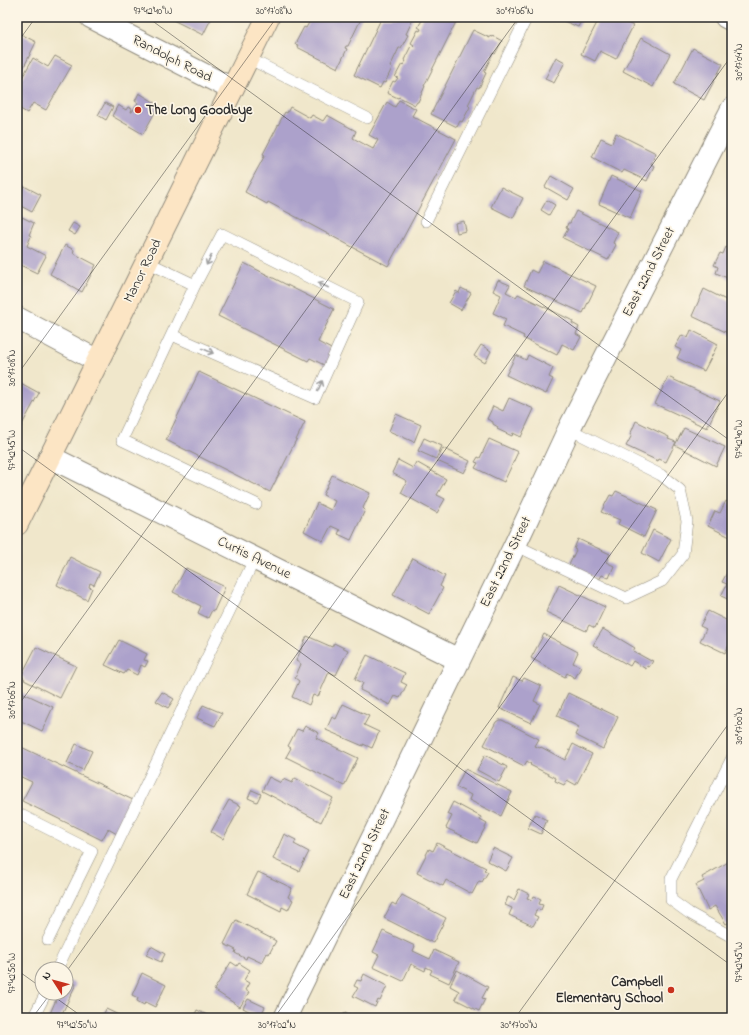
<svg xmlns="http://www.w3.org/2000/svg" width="749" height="1035" font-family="'Indie Flower',sans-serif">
<rect width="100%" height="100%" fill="#fcf5e5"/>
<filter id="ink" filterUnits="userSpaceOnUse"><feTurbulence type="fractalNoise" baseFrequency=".025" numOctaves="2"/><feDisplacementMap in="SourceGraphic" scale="8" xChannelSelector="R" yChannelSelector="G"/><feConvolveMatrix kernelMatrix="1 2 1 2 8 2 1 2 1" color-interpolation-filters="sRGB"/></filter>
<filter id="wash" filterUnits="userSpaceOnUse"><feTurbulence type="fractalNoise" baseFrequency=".012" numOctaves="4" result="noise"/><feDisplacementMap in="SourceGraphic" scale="16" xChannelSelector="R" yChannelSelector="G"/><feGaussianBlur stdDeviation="0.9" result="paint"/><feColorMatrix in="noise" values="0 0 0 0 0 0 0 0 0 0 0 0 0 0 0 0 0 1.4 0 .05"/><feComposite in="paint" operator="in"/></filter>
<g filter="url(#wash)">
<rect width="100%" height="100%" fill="#f0e7cb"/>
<g id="blocks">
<path fill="#aca1cb" d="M167,17h45l-9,18z
M312,17h50l-14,29h-2l-1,2 2,1 -9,19 -41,-21 1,-2 -3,-1 9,-17 2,1z
M382,17h32l-8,17 2,1 -7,13h-2l-9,19 2,1 -7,15 -2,-1 -3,6 -26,-13z
M424,17h27l6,3 -33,66h1l-7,16h-1l-2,3 -16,-8 -1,1 -11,-5 6,-12 2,1 3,-4 -3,-1 7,-13 1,1 3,-4 -2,-1 7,-14 1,1 2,-2 -3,-2 7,-13 2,1 1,-2 -3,-2z
M555,17h28l-5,10z
M600,17h6l5,2 1,-2 6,2 1,-2h7l-2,4 9,5 -17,33 -16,-8 -5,10 -14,-7z
M473,30l17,8v-2l3,1v-1l9,5 -7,13 -2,-1 -9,19 2,1 -7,15 -2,-1 -9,18 2,2 -8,15 -2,-1 -3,6 -26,-13z
M17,32l19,10 -19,39z
M641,38l29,16 -17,33 -30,-16z
M693,48l30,16 -19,36 -30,-16z
M55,56l17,9 -26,45 -13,-7 -6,10 -10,-6v-20l16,-29 15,9z
M556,57l9,5 -11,21 -9,-4z
M139,93l20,12 -16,29 -31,-18 6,-11 8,5 2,-3 4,2 -1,3h1l6,-9 -3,-2z
M399,100l17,9 -4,7 44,23 -68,127 -120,-64 -1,2 -22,-12 20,-37 -2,-1 22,-42 2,1 3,-6 20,11 2,-3 11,6 4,-6 29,16 -3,7 20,11 5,-9 -9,-5 18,-33 8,5z
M105,103l8,4 -7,13 -8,-5z
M616,133l40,20 -5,11 3,2 -7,15 -23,-11 -2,3 -30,-16 9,-19 11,5z
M551,176l23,13 -6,11 -23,-13z
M611,176l31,15 -12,27 -31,-14z
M24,186l17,9 -9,17 -15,-8v-4z
M501,187l22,11 -10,20 -22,-11z
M547,200l8,5 -6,10 -8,-5z
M576,211l42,21 -5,11 3,2 -8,15 -45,-22 5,-9 -2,-1 2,-5h2z
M22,217l12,6 -5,12 2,1 -4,10 19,10 -9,17 -19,-9 1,-2 -2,-1v-34z
M464,221l2,10 -9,2 -2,-10z
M73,223l7,4 -5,8 -7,-4z
M65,245l9,5 -1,3 23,12 -14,27 -32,-18z
M726,247l6,3v30l-16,-7 2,-6 -4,-2 6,-12 3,1z
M543,261l53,25 -13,27 -59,-27 7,-16 6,3z
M244,263l90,46 -16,33 17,9 -7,16 -18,-9 -2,3 -90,-45z
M498,280l12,5 -4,7 10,5 2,-3 55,27 -1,2 7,4 -3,7 5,3 -7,13 -12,-6 -5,11 -34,-17 1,-2 -21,-10 3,-7 -13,-6 8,-18 -8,-4z
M461,288l10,5 -10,17 -12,-7 7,-12 3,2z
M704,289l28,14v32l-40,-19z
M691,330l27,14 -14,27 -27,-13 4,-8 -6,-3 7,-12 6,3z
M481,345l10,6 -6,12 -11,-7z
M516,355l10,5 2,-5 25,13 -4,9 4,2 -7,15 -40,-19z
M199,372l106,50 -35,70 -104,-52z
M668,377l52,24 -13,27 -52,-24z
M17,381l22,12 -22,41z
M509,398l25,11 -13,28 -8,-4 -1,3 -15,-7 1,-2 -5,-3v-2l-6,-3 6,-13 10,5z
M396,414l25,11 -7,17 -25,-11z
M636,421l33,16 -1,2 8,3 -10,20 -7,-3 -1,2 -32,-15 6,-11h-2z
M684,428l41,19 -9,19 -41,-21z
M424,438l18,8 -6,13 -18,-8z
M489,439l29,13 -14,30 -29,-14 3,-5 -3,-1 3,-5 2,1z
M443,448l27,13 -6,12 -27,-12z
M398,460l15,8 3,-6 30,17 -9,16 8,4 -8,14 -36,-20 6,-12 -15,-8z
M332,475l38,18 -7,15 2,2 -14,30 -13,-6 2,-4 -9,-4 -8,15 -19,-10 13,-28 14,7 4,-9 -12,-6z
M616,491l41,19 -13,27 -26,-13 2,-4 -19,-8 9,-17 3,1z
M726,501l6,3v34l-24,-12 7,-15 5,2z
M653,530l18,9 -12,23 -17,-9z
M578,539l32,15 -4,8 8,4 -5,12 -7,-3 -3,5 -30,-15 7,-15 -2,-1z
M70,557l30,15 -6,13 -4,-2 -1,4 3,1 -5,12 -30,-15z
M413,558l32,18 -5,10 3,2 -14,26 -36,-19z
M730,567l2,1v33l-11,-5 6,-12 -5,-2z
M186,568l39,19 -11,24 -2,-1 -4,8 -10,-5 3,-7 -28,-14z
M559,585l46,22 -10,21 -6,-3 -3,6 -40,-19z
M708,611l24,12v19l-1,-1 -6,12 -25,-12 6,-12 -6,-3z
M603,629l32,19 -2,3 18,10v-1l2,1 -4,6 -2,-1 -1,3 -13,-8 -3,5 -37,-21z
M544,634l34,18 -5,11 8,4 -6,11 -8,-5 -2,4 -34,-19z
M307,636l25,11 2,-4 14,7 -12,25 -7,-3 -11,25 -5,-2 -4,10 -17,-8 7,-16 -4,-3 6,-14 -5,-3z
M119,640l28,14 -3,6 4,1 -3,6 -4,-2 -4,10 -10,-5 -3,4 -19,-9z
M36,647l40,19 -16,32 -36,-18 1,-1 -4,-3z
M367,655l38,18 -4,9 6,3 -1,1 -6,12 -5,-2 -5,9 -30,-15 3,-7 -8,-4z
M513,677l9,4 2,-3 17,8 -7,15 6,3 -9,19 -32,-15z
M17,690l36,17 -11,24 -25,-12z
M162,692l12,7 -6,9 -12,-7z
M568,693l50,24 -15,32 -28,-14 4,-8 -22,-11z
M343,704l26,12 -5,9 15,7 -7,16 -9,-4v2l-37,-16 6,-13 4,2z
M203,705l19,8 -7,13 -18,-8z
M499,720h3l37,19 -4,7 5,2 1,-1 24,13 8,-16 19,10 -16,31 -9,-5 -3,5 -9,-4 1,-3 -26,-13 1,-1 -4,-3 -3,5 -40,-21 12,-23z
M305,726l14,7 -3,5 42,20 -14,28 -58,-29 5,-9 -3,-2 9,-17 5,2z
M76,744l16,7 -9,19 -16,-7z
M17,745l116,55 -16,34 -9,-5 -6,11 -80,-39 10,-19 -15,-7z
M485,755l22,12 -8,15 -22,-12z
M465,769l47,23 -11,24 -32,-16 2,-5 -15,-8z
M269,777l12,6 2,-4 9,4 3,-5 38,20 -12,24 -59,-31z
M252,790l9,4 -4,8 -9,-4z
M229,800l12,6 -18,33 -12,-7z
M453,802l28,15 -1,3 7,4 -10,19 -31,-15 6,-12 -5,-2z
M535,814l12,6 -6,14 -13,-6z
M284,834l12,6 -2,4 15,8 -10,19 -26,-12z
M437,843l49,25 -2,2 4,2 -6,10 -3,-1 -7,13 -26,-14 -3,6 -26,-13 12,-24 4,2z
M493,848l20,10 -7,13 -19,-10z
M732,860v61l-6,3 -11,-18 -7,4 -12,-25 8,-4 -2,-4z
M258,872l34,16 -4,9 5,3 -5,10 -6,-3 -1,4 -34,-17z
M519,889l10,5 -2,4 5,2 2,-4 7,3 -2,5 4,1 -2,5 -4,-1 -3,6 4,2 -5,9 -24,-11 3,-7 -7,-3 3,-8 6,3z
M402,895l44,23 -13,25 -49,-25 8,-15 4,2z
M236,920l40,21 -7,13 -2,-1 -5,10 -15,-7 -1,3 -11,-6 1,-3 -12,-6z
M383,931l32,15 -2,5 17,8 4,-9 25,12 -10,21 -19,-9 2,-4 -6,-3 -1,4 -14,-7 -8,17 -30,-14 6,-12 -6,-3z
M151,946l14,8 -4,8 -15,-7z
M231,962l6,4 2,-3 11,7 -6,10 5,3 -4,7 4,2 -9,15 -26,-17z
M457,970l31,17 -6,11 3,1 -6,12 -24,-12 4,-8 -9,-5z
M142,973l24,12 -11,22 -10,-5 -1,3 -7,-4 1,-3 -6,-3z
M364,974l23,12 -7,15 -2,-1 -3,7 -22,-11 5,-8 -4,-2 3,-6 4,1z
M66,980l10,4 -16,34h-12l11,-25h7z
M248,999l17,8 -5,10 -17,-9z
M106,1009l19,9h-23z
M197,1010l16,8h-20z
M345,1012l8,4 1,-2 7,4h-19z"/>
</g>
</g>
<g filter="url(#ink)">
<use href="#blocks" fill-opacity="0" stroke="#8e897b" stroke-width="1"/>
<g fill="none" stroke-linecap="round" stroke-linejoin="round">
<defs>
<path id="lane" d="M248,58l119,60
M426,221l101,-204
M147,262l48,23
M172,335l143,63 43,-96 -136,-68 -27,51 -73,155 134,64
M515,545l111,53 36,-17 21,-27 4,-33 -7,-31 -19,-15 -92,-46
M732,758l-61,121v21l18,13 43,24
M17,813l75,38 -44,89
M57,969l198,-411
M33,1018l13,-25"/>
<path id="street" d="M91,17l141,72
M726,17l6,3
M17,318l81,43
M50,457l409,203
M285,1018l230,-473 54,-116 163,-320"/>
<path id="secondary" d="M17,524l251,-507"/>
</defs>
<use href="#lane" stroke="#8e897b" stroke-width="12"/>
<use href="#street" stroke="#8e897b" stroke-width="24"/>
<use href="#secondary" stroke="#8e897b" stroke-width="24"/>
<use href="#lane" stroke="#fff" stroke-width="11"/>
<use href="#street" stroke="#fff" stroke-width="22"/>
<use href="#secondary" stroke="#fce5c4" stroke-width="22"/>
</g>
<defs><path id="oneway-shaft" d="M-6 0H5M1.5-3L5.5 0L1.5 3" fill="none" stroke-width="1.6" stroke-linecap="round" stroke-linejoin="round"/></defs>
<g stroke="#a0a0a0">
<use href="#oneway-shaft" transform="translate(209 260) rotate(117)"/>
<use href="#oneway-shaft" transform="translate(323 285) rotate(-153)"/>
<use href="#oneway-shaft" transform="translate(208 351) rotate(24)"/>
<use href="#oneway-shaft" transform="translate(320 386) rotate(-66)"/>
</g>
</g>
<path fill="none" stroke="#2b2b2b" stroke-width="1" stroke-opacity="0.45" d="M147,17l585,425M17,43l19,-26M17,375l260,-358M17,446l715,520M17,707l502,-690M17,970l25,18M66,972l666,-917M49,993l35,25M32,1018l19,-25M274,1018l458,-631M515,1018l217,-299"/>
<g fill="#c8321e" stroke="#fcf5e5" stroke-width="1.5">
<circle cx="138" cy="110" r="4"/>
<circle cx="671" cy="990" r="4"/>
</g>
<g text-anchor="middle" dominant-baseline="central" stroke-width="3.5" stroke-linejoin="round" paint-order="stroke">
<g font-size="14" fill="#2b2b2b" stroke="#fcf5e5">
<text transform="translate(172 59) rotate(27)">Randolph Road</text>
<text transform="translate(143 271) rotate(-64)">Manor Road</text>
<text transform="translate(649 272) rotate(-63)">East 22nd Street</text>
<text transform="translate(254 558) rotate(26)">Curtis Avenue</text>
<text transform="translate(506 562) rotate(-64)">East 22nd Street</text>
<text transform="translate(365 854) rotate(-64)">East 22nd Street</text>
</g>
<g font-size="14" font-weight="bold" fill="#2b2b2b" stroke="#fcf5e5" text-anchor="start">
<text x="146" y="110">The Long Goodbye</text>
<text x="663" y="982" text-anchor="end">Campbell<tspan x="663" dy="16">Elementary School</tspan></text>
</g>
</g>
<rect width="749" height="1035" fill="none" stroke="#fcf5e5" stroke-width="44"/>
<g transform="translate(54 981) rotate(306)"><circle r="19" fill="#fcf5e5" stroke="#a8a49b"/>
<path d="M0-3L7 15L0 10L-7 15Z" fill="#c8321e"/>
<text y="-6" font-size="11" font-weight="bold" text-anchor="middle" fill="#2b2b2b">N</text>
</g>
<rect x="22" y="22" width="705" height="991" fill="none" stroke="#2b2b2b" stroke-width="1.5"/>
<g font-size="10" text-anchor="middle" fill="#2b2b2b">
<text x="153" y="14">97°42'40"W</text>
<text x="274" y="14">30°17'08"N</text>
<text x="515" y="14">30°17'06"N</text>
<text transform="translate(738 62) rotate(-90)" y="4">30°17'04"N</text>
<text transform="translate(11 368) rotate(-90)" y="4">30°17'08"N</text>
<text transform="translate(738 439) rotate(-90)" y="4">97°42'40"W</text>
<text transform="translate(11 450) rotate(-90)" y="4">97°42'45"W</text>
<text transform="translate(11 700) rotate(-90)" y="4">30°17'06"N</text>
<text transform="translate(738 726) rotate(-90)" y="4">30°17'00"N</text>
<text transform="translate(738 962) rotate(-90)" y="4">97°42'45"W</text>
<text transform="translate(11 973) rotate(-90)" y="4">97°42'50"W</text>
<text x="77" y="1028">97°42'50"W</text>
<text x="277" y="1028">30°17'02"N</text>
<text x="519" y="1028">30°17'00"N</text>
</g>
</svg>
